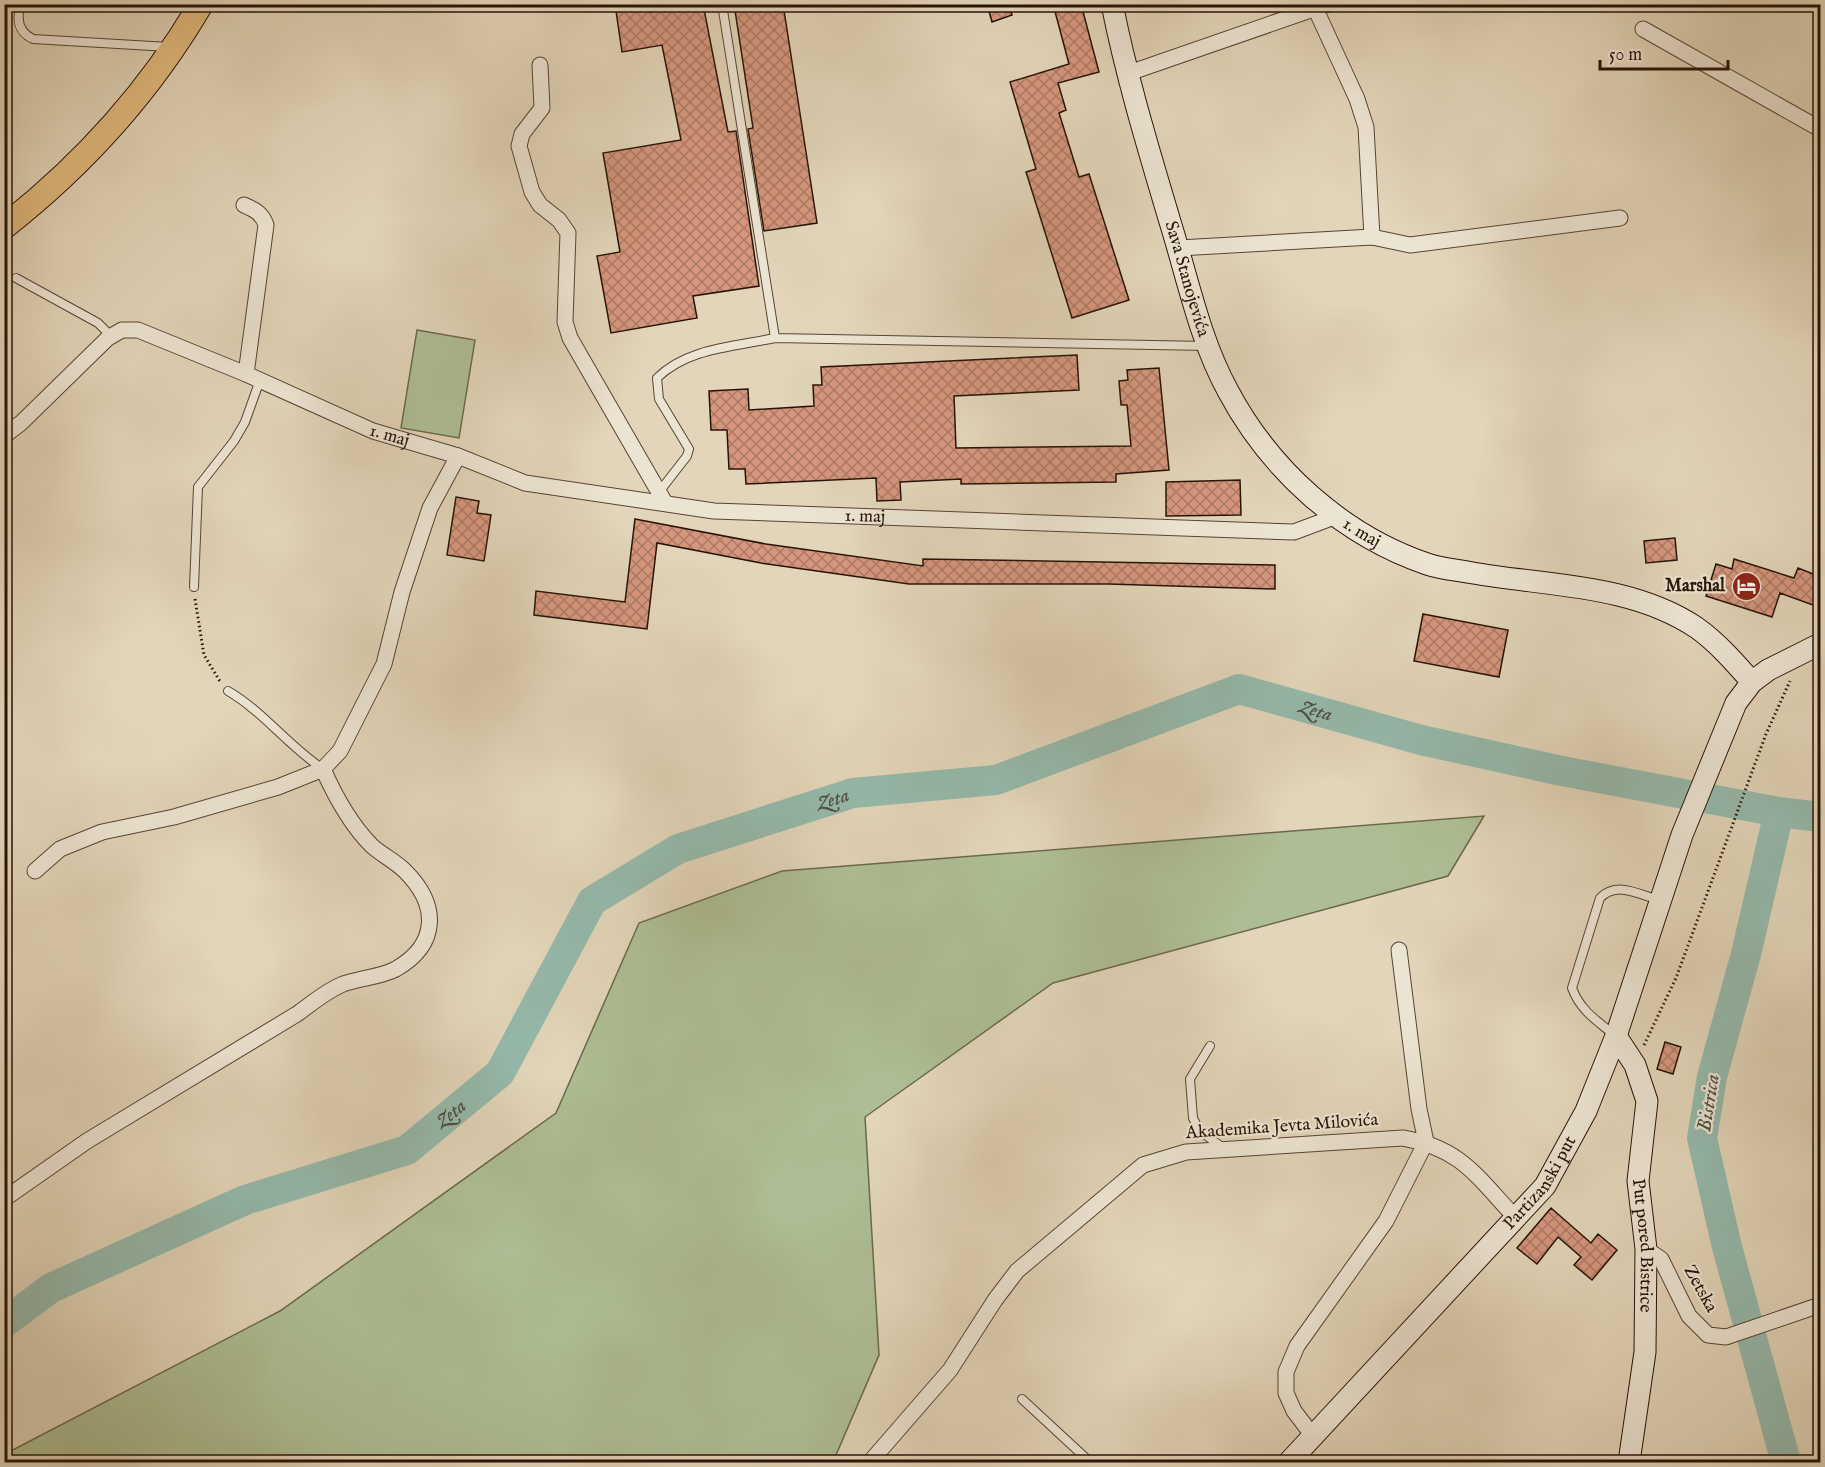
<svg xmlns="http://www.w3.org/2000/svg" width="1825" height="1467" font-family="'IM FELL English',serif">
<defs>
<pattern id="building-cross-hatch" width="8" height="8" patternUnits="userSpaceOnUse" patternTransform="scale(1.5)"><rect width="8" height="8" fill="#d5967d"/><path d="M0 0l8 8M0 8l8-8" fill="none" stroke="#ad7964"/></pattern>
</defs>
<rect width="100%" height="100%" fill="#e2d5b9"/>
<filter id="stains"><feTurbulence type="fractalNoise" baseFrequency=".00333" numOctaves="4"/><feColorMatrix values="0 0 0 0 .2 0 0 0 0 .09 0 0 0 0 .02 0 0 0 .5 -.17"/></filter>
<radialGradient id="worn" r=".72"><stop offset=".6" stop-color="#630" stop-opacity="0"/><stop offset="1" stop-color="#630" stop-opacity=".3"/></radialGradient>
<path fill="#aebe94" stroke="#6b684e" stroke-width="1.5" d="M417,330l58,10 -16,98 -58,-10z
M1484,816l-36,60 -395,107 -188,134 14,238 -46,107h-828v-8l275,-143 276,-198 83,-190 143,-52z"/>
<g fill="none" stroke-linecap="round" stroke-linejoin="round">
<g stroke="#95b9ab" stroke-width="30">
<path d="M1779,812l-33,142 -34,123 -10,61 25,109 59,215"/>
<path id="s1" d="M4,1323l47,-35 194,-88 162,-50 93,-77 92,-172 86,-52 175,-56 143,-13 243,-91 182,51 136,30 222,42 41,5"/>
</g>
</g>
<path fill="url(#building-cross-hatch)" stroke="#281308" stroke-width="1.5" d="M615,4h34l1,8 53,-8 25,128 8,-1 23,155 -66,10 4,22 -86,15 -14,-77 23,-4 -17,-99 78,-13 -19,-95 -40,7z
M734,4h49l34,219 -53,8 -16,-102 5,-1z
M987,4h22l3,11 -20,7z
M1053,4h28l18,68 -41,11 8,27 -7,3 20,64 10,-3 40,126 -57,18 -46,-146 10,-3 -26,-87 59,-18z
M1077,355l2,35 -125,6 2,52 175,-2 -4,-41h-6l-2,-24 9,-1 -1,-10 32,-2 10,102 -53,4v8l-155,2v-5l-61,3 1,18 -24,1 -1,-23 -130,6 -1,-15h-16l-2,-39h-16l-2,-39 39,-2 1,21 65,-4 -1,-21h9l-1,-18z
M1240,480l1,35 -75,1v-34z
M456,497l23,4 -2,12 14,2 -7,46 -37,-6z
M635,519l131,25 157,22v-7l352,6v24l-167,-5h-199l-148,-21 -104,-20 -10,86 -113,-14 2,-24 89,11z
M1675,538l2,22 -31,3 -2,-22z
M1734,559l60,19 4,-10 23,9v31l-41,-15 -8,24 -66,-21 10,-32 16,5z
M1423,614l85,16 -9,47 -85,-16z
M1665,1042l16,5 -8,27 -16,-5z
M1551,1208l40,35 7,-9 19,16 -25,30 -18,-15 7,-8 -23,-20 -21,27 -20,-16z"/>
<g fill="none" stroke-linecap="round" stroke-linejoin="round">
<defs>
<path id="lane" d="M21,4c-5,15 -3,28 12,35l136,8
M722,4l53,334 432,8
M16,278l82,45 13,13
M659,492l28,-36 2,-7 -30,-50 -2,-21c31,-30 76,-31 118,-40
M194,587l4,-100 36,-46 11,-19 15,-42
M228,691c36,21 60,55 95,78
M1613,1034c-17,-14 -33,-24 -41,-46l28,-90c17,-17 38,-4 59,2
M1210,1046l-20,33 3,39 6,12 24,18
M1022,1399l68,63"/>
<g id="street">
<path d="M1316,10l41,89 9,28 6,110"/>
<path d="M1643,29l177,100"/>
<path d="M540,65l2,43 -20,26 -3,12 13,46 8,13 19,15 9,13 -3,89 5,16 94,163"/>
<path d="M1126,74l202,-70"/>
<path d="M244,205c11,5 18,8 22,20l-20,149"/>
<path d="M1179,248l193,-11 38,8 210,-27"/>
<path id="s2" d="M4,436l17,-13 87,-85 14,-8h16l108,44 127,57 85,25 67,27 189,28 580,21 40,-15"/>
<path d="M35,871l25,-22 42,-17 72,-15 104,-30 45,-18 17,-18 44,-87 18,-72 28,-84 28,-52"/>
<path d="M4,1199l83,-58 210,-127c14,-10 29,-23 46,-30 17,-6 38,-7 53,-15 43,-25 43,-64 9,-98 -10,-10 -23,-16 -33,-25 -22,-22 -37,-50 -49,-77"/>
<path d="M1646,1249l15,10 28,57 19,19 18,2 94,-32"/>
<path d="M1313,1436l-19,-25 -8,-18v-21l11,-26 89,-125 40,-79 -7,-33 -20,-159"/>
<path d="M870,1462l80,-92 45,-70 22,-29 126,-106 43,-13 217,-14c58,10 74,39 112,79"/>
</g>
<g id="secondary">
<path id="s3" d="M1112,4c15,75 37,147 59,221 17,55 29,115 57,166 42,79 114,144 199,173 14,5 31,6 46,9 74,13 159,11 224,55 21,15 38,35 55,54"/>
<path id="s4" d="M1616,1036l19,29 12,36 -9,80 8,68 -1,103 -16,110"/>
<path id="s5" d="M1289,1462l256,-276 41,-75 30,-75 66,-201 54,-132 16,-21 16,-12 52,-26"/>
</g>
<path id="primary" d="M4,227c79,-62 146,-136 197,-223"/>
</defs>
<use href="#lane" stroke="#564434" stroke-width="10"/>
<use href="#street" stroke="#564434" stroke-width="17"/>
<use href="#secondary" stroke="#281308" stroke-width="23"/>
<use href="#primary" stroke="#281308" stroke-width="26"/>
<path stroke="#281308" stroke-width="3" stroke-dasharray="1.5 3" stroke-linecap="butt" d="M195,599l9,56 17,28
M1644,1045l32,-67 90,-244 24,-53"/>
<use href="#lane" stroke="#ece4d2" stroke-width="8"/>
<use href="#street" stroke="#ece4d2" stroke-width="15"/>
<use href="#secondary" stroke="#ece4d2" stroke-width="21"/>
<use href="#primary" stroke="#e1ba7c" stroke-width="24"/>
</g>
<defs>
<symbol id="hotel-disc" viewBox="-11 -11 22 22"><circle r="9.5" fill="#8f2418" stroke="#ece4d2"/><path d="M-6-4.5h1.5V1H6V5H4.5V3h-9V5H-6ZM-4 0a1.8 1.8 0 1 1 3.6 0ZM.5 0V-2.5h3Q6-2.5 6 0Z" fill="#fff"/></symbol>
</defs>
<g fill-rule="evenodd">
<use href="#hotel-disc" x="1730" y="570" width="33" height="33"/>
</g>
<g text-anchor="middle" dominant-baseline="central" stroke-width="4.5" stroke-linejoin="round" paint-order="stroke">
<g font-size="18" fill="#281308" stroke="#ece4d2">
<text stroke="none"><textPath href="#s3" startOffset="285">Sava Stanojevića</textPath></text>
<text stroke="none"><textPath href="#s2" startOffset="448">1. maj</textPath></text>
<text stroke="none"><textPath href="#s2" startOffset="934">1. maj</textPath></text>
<text stroke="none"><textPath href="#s3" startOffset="602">1. maj</textPath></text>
<text transform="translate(1282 1127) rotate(-4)">Akademika Jevta Milovića</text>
<text stroke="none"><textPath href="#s5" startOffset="376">Partizanski put</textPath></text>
<text stroke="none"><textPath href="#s4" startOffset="218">Put pored Bistrice</textPath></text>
<text transform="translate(1700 1289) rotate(61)">Zetska</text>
</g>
<g font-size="18" font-weight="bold" fill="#281308" stroke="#ece4d2" text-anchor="end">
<text x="1725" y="586">Marshal</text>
</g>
<g font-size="20" font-style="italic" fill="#4e4d41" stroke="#ece4d2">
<text stroke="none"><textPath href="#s1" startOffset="1524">Zeta</textPath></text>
<text stroke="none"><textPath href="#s1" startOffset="1020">Zeta</textPath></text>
<text transform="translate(1709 1103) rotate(-81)">Bistrica</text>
<text stroke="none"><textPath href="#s1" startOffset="498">Zeta</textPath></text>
</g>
</g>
<rect width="1825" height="1467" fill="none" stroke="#e2d5b9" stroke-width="24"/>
<rect x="6" y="6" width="1813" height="1455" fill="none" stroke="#281308" stroke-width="3"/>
<rect x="12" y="12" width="1801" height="1443" fill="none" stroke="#281308" stroke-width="1.5"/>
<path d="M1600 60v9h128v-9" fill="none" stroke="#281308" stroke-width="3"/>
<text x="1609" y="60" font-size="18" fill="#281308" stroke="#ece4d2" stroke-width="4.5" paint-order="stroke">50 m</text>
<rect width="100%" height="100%" filter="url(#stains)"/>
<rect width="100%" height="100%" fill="url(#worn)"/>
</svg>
